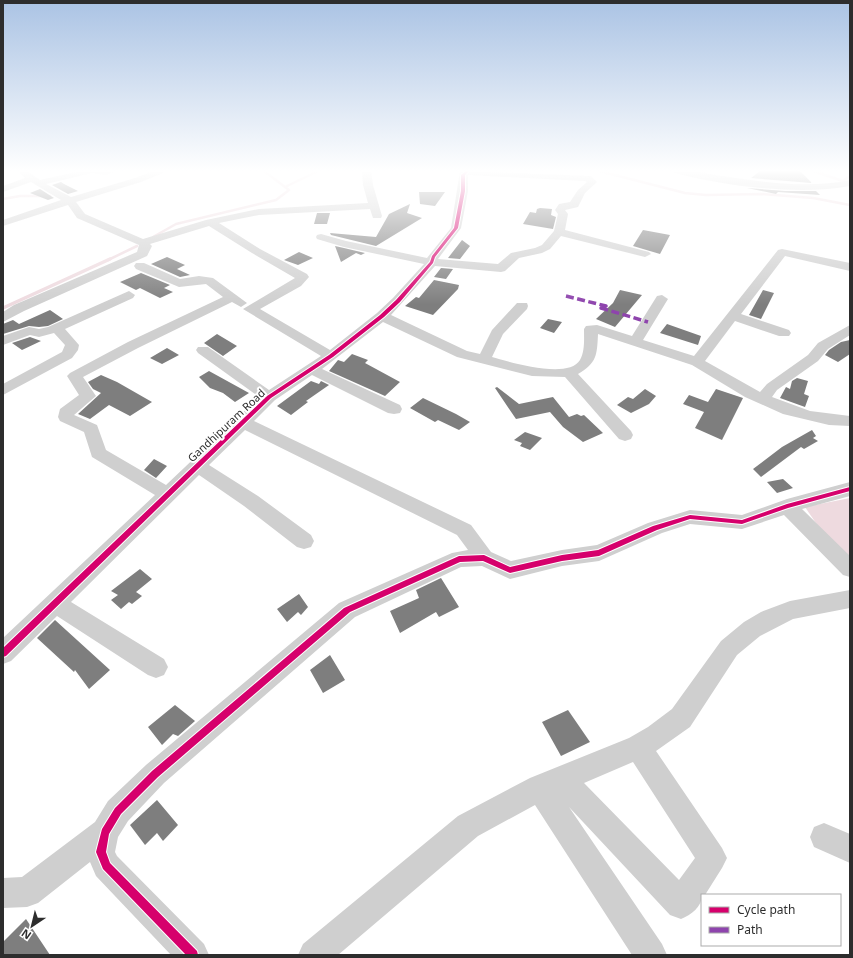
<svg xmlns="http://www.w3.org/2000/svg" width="853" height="958" font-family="'Noto Sans',sans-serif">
<rect width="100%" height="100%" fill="#fff"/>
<path fill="#eedadf" d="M850,498v67l-28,-33 -17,-25z"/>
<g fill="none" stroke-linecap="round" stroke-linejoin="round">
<path stroke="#eedadf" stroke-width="2.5" d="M599,171l86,22 21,2 55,-1 52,4 37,7
M813,171l30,10 7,-5
M285,187l33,-16
M3,199l17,-3h30
M153,237l23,-13 100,-24 13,-10 -25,-19
M108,260l29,-14"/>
<path stroke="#eedadf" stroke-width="3.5" d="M3,308l107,-49"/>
</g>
<path fill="#7e7e7e" d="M760,171h40l12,12 -61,-5z
M61,182l3,2 14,7 -10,3 -16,-9z
M747,188l38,3h31l4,4 -42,-3 -2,2z
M40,189l14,9 -6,2 -18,-7z
M419,192h26l-10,14 -15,-2z
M410,204l-3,9 15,5 -46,28 -45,-11 -1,-2 46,4 13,-23z
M540,208l12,1 -1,6 5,2 -3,12 -30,-5 7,-12 6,1 1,-4z
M317,213h13l-3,11h-13z
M643,230l27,5 -10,19 -27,-8z
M462,240l8,6 -10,13 -12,-1z
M335,246l9,2 21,5 -4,2 -5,-2 -15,9z
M299,252l14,6 -15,7 -14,-5z
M167,257l18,8 -8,4 13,6 -10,2 -29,-13z
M441,268l12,1 -7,10 -12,-2z
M141,273l29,12 -6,3 9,4 -13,6 -20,-10 -4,2 -16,-8z
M434,280l25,5 -1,4 -25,26 -28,-9 11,-9 3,1z
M620,290l22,5 -27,32 -19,-8 17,-16z
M763,290l11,3 -13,26 -12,-4z
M50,310l13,9 -15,7 -9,1 -10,-1 -26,8v-10l10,-4 6,4z
M548,319l14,3 -8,11 -14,-5z
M667,324l34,12 -3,9 -38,-12z
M217,334l20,12 -14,10 -19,-13z
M30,337l11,4 -19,9 -10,-7z
M850,340v14l-12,8 -13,-7 4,-5 12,-8z
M167,348l12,7 -17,9 -12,-6z
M352,354l16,6 -3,3 35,19 -15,14 -56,-25 9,-11 6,2z
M209,371l40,22 -14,9 -12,-9 -13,-5 -11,-11z
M101,375l16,7 35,20 -22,14 -21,-11 -19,14 -12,-5 23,-21 -8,-4 -5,-7z
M797,378l11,3 -4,13 5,2 -4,11 -25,-9 6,-11 4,2 2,-8z
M311,381l8,3 2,-3 8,4 -23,16 2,1 -17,13 -14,-9z
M497,387l22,17 34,-7 16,20 8,-3 4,2 3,-1 19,18 -20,9 -20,-15 -13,-15 -34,7 -21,-31z
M645,389l11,7 -7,8 -18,9 -14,-8 11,-8 5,2z
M716,389l27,9 -21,42 -27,-12 9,-16 -21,-8 6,-9 19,7z
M423,398l33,16 14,8 -11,8 -21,-10 -3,2 -25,-14z
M812,430l4,6 -3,2 5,3 -14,8 -3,-2 -40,30 -8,-8 29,-22z
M525,432l17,6 -12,12 -10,-4 2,-3 -8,-3z
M154,459l13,7 -11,12 -12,-8z
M783,479l10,9 -16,5 -10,-11z
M140,569l12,10 -16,13 6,4 -10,8 -3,-2 -8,7 -10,-9 7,-5 -7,-4z
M441,578l18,29 -20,10 -3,-5 -36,21 -10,-22 29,-13 -3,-8z
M299,594l9,13 -7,8 -3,-3 -11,10 -10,-13z
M55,620l55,50 -21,19 -14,-19 -1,2 -37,-34z
M330,655l15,25 -22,13 -13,-23z
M175,705l20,16 -17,15 -5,-2 -11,11 -14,-18z
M568,710l22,32 -29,14 -19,-34z
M157,800l21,25 -15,16 -6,-8 -12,12 -15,-20z
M26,919l24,36h-47v-13z"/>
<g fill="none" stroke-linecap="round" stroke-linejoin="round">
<path fill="#cfcfcf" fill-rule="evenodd" d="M18,171h9l13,9 41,-9h35l-10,4 -14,-2 -46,11 25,13 64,-19 18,-7h11l-1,2 -22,9 -65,20 9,12 58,25 63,-19 53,-11 109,-6 -5,-18 -1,-14h9l2,14 9,31 -1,2h-8l-3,-9 -111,6 -40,8 41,26 47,25 2,3 -8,9 -41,23 70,41 47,-37 16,-15 31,-34 -80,-17 -27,-8 -1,-2 1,-2 4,-1 25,7 81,17 24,-30 9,-57 131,5 6,6 -12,11 -7,14 -13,3 3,4 -3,16 84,22 2,2 -6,3 -84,-21 -11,13 -8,4 -23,5 -14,13 -4,1 -66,-6 -44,49 76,36 13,3 12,-24 25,-27h10l1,3 -1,3 -24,25 -11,23c18,5 76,23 88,3 5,-9 4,-21 4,-31l2,-3 11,-1 35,11 25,-40 5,-1 6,4 -25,41 51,16 84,-106 4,-1 68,14v8l-65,-15 -44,58 48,16 2,3 -2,3h-10l-44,-15 -30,40 55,31 7,-8 41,-29 10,-12 32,-18v10l-22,14 -10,12 -41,29 -5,7 38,14 40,5v10l-21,-1 -46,-11 -38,-17 -53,-32 -94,-31c-1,21 -1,29 -20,40l53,57 2,4 -2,4 -6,2 -6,-2 -54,-62 -33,-1 -75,-19 -74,-35 -61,47 78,36 2,4 -2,4 -6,1 -6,-1 -76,-38 -37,25 -21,21 217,104 20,27 20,9 51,-11 35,-5 51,-22 42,-13 52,5 45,-16 63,-17v14l-48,13 48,47v21l-7,-2 -59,-60 -42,14 -52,-5 -28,9 -63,28 -37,5 -52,13 -28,-13 -21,1 -106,50 -191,166 -36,38 -10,16 -3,15 2,4 87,88 5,11h-38l-75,-79 -6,-14 -52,41 -11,4 -24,1v-30l19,-1 73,-55 13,-21 38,-36 193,-162 113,-50 16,-3 -11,-15 -212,-105 -36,35 49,31 53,39 3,6 -3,6 -7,2 -7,-2 -53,-41 -45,-31 -128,127 93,57 4,8 -4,8 -8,3 -8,-3 -91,-59 -46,45 -8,3v-26l152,-143 -63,-38 -8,-25 -24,-11 -2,-4 2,-8 19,-14 -12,-19 3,-3 58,-31 95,-45 -17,-13 -27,3 -43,-18 -2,-3 2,-3h8l36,16 19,-3 14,2 34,25 -6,4 -9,-5 -94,46 -55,29 13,19 -22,19 23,10 9,25 60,35 93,-88 -61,-44 -2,-3 2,-3h10l61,43 52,-34 -78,-47 52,-31 -43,-25 -43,-27 -59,18 2,2 -5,10 -123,55 -21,11v-10l11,-7 123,-53 2,-7 -62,-27 -9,-13 -65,21v-6l58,-20 -30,-18 -28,10v-6l22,-8zM468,175l117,6 2,1 -9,8 -8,12 -11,2 -4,6 3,4 -4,17 -12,14 -7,3 -24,5 -13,11 -60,-5 23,-31 7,-37z
M673,171c16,-3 33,3 49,5 42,6 86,13 128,4v6c-50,10 -126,0 -175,-13z
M129,291l6,4 -2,3 -68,31 14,16 -1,5 -6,8 -69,37v-11l59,-32 3,-7 -11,-12 -15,4 -9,-2 -27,10v-9l26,-9 10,2 9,-2z
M850,590v18l-57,11 -33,17 -23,19 -47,72 -34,24 66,97 5,10 -5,10 -17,27h-3c0,12 -11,20 -21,24l-11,-4 -101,-108 93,137 5,11h-35l-97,-150 -57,31 -140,119h-40l5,-11 155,-128 72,-38 99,-40 19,-11 24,-18 49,-68 23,-19 17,-10 29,-11zM633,762l62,96 -16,22 -95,-97z
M824,823l26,11v29l-36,-16 -4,-10 4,-10z"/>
<path stroke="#8e44ad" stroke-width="3.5" stroke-dasharray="8 3.5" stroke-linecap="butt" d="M566,296l40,10 -5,2 47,14"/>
<defs>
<path id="cycleway" d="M466,171h3l-4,4v16l-7,37 -23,29 -2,6 -33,39 -16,15 -51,40 -62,41 -265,258 -3,1v-9l264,-252 62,-41 51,-40 16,-15 34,-38 2,-6 22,-28 7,-37v-16z
M850,487v4l-62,17 -46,16 -52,-5 -33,11 -58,26 -37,5 -52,12 -27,-12 -23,1 -110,50 -192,165 -37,37 -12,20 -3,18 4,11 87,88 1,4h-12l-83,-86 -7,-17 6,-23 13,-21 37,-37 192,-163 115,-52 25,-1 26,12 52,-12 36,-5 55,-24 37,-11 52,5 45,-16z"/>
</defs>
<use href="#cycleway" stroke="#fff" stroke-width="2"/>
<use href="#cycleway" fill="#d6006c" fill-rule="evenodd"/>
</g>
<linearGradient id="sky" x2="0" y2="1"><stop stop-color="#aac3e4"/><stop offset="0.56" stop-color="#fff"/><stop offset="1" stop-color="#fff" stop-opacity="0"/></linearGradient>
<rect width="853" height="305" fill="url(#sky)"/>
<g text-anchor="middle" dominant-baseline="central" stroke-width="4" stroke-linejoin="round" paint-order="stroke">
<g font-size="11" fill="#2d2d2d" stroke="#fff">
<text transform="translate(226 425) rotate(-43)">Gandhipuram Road</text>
</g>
</g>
<rect width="853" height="958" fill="none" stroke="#2d2d2d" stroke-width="8"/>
<rect x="701" y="894" width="140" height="52" fill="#ffffff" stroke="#ababab"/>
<rect x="709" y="907" width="20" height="6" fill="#d6006c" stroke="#ababab"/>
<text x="737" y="914" font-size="12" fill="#2d2d2d">Cycle path</text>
<rect x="709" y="927" width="20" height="6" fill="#8e44ad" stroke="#ababab"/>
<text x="737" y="934" font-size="12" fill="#2d2d2d">Path</text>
<g transform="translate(32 926) rotate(215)" stroke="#ffffff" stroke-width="3" paint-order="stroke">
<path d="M0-3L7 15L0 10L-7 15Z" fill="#2d2d2d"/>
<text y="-6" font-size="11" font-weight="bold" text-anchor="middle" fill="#2d2d2d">N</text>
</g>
</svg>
